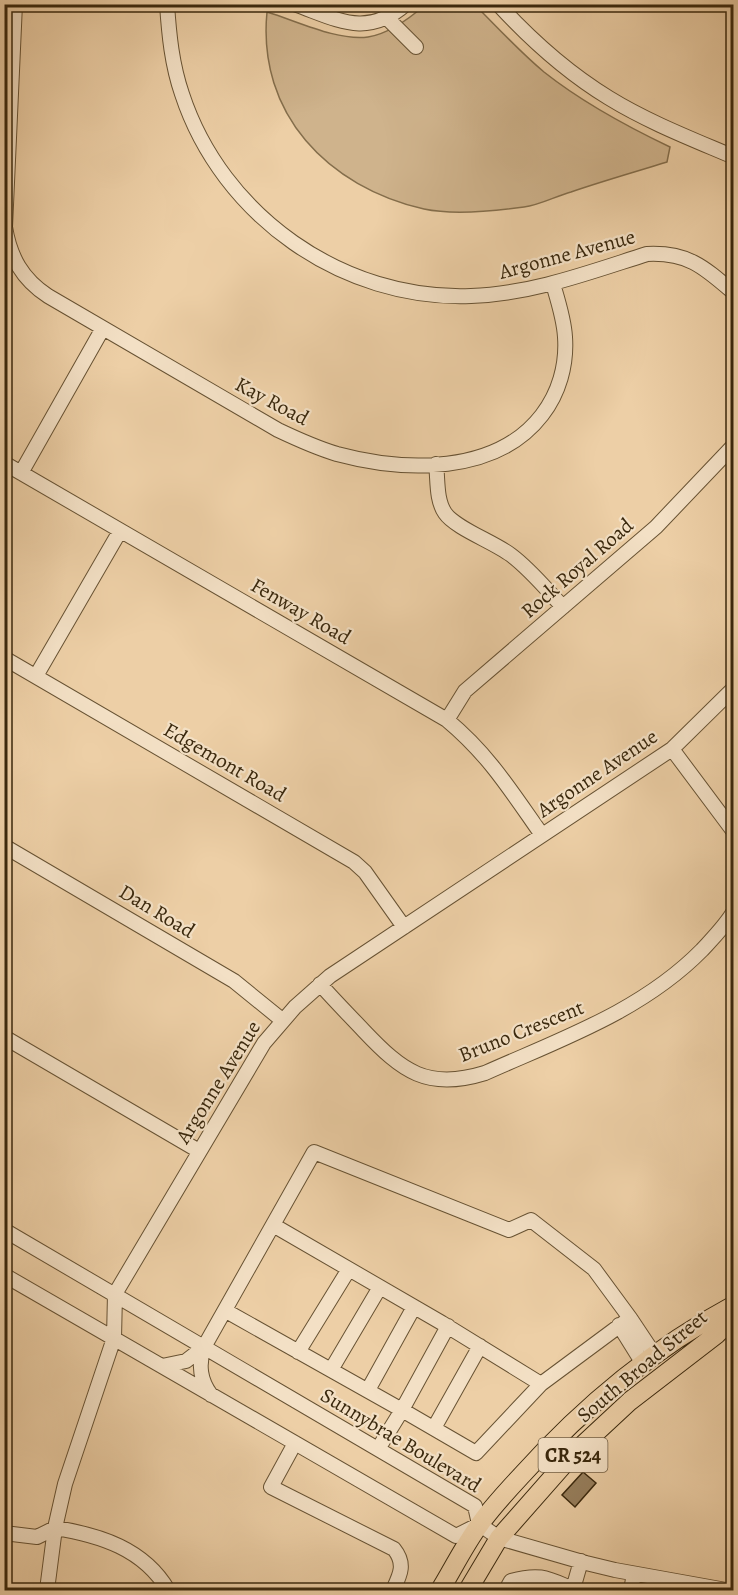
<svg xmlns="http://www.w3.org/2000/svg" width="738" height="1595" font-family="Alegreya,serif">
<rect width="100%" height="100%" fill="#edcfa6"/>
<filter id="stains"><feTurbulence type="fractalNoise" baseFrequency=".00333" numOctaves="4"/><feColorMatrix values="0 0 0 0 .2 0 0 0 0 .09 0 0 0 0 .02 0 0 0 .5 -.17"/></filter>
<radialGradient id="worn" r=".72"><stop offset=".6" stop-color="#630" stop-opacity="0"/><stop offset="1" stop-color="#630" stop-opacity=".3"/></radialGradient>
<path fill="#cfb38c" stroke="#846e4c" stroke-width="1.5" d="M425,5h50c22,22 45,47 69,67 39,31 82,54 126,75l-3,15c-32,10 -64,19 -96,30 -15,4 -31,13 -47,15 -29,4 -72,8 -100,2 -96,-22 -167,-95 -157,-197 30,9 70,29 101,25 20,-3 42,-19 57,-32z"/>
<path fill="#977f5d" stroke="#3a280d" stroke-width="1.5" d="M583,1472l13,11 -21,24 -13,-12z"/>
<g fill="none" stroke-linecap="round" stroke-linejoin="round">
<defs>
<path id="minor" d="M15,4l-10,223c5,30 17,52 43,69l230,134c19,9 39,18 59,24 67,18 159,21 205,-39 17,-22 25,-50 23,-78 -1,-18 -7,-36 -12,-53
M167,4c2,31 5,61 15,90 40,122 161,207 289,202 61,-2 119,-24 176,-42 41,-2 57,13 87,39
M294,4c43,15 72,35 112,0
M498,4c33,36 70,69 111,94 39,24 83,41 125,59
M387,18l29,29
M4,463l443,257c42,35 64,71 95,115
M436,464c2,16 0,36 9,49 10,15 49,29 66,42 20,15 35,34 52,52
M21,473l82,-145
M4,658l350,204 11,10 39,55
M36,676l84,-145
M447,720l18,-29 191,-164 78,-82
M672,749l62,83
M4,846l230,135 48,39
M320,984c14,16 29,31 44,47 38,40 63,60 121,42 76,-34 157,-62 217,-123 11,-12 24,-25 32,-39
M4,1037l195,114
M273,1225l169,98 99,61
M4,1230l471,276 4,18
M4,1275l452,261 22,-11
M226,1311l176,99 46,-84
M630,1318l24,36
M619,1325l23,37
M298,1352l51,-83
M162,1366l24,-5 18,-14
M331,1370l49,-83
M368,1390l46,-83
M211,1395c-11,-15 -13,-30 -7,-48l110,-195 195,78 22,-10 63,49 36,49 -89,66 -65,69 -74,-43 -24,39
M434,1428l46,-82
M295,1443l-24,44 123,62c12,15 6,26 -1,41
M479,1524l20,14 87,25 29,7 111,20
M4,1533l33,4 18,-9c45,7 89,21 113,62
M47,1590l8,-62 10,-44 49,-146 1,-44 149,-251 31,-36 35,-31 342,-227 62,-61
M506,1590l5,-9c29,-8 36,-3 62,8l8,-28
M631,1590l3,-16"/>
<path id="major" d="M440,1590c13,-21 25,-46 40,-66 12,-17 27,-33 41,-48 62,-69 131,-127 213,-171
M468,1590l31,-52 74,-84 57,-53 87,-67 17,-17"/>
</defs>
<use href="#minor" stroke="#675233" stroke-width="16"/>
<use href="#major" stroke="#3a280d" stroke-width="20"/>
<use href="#minor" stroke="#f3e0c5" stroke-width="14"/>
<use href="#major" stroke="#edcfa6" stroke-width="18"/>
</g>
<g text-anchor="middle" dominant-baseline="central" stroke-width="4.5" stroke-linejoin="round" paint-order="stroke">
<rect fill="#f3e0c5" stroke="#725f44" stroke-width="1.5" x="538.5" y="1438" width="69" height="34" rx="4.5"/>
<g font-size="20" font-weight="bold" fill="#3a280d">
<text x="573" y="1455">CR 524</text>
</g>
<g font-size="21" fill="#3a280d" stroke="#f3e0c5">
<text transform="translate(567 254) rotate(-15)">Argonne Avenue</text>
<text transform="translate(272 401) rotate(28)">Kay Road</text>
<text transform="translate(577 568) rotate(-41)">Rock Royal Road</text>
<text transform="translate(301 611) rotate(30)">Fenway Road</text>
<text transform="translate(225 762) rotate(30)">Edgemont Road</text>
<text transform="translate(597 773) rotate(-34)">Argonne Avenue</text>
<text transform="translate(157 911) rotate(31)">Dan Road</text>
<text transform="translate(521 1031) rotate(-22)">Bruno Crescent</text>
<text transform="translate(218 1082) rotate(-58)">Argonne Avenue</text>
<text transform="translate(642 1366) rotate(-40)">South Broad Street</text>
<text transform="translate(401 1440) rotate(31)">Sunnybrae Boulevard</text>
</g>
</g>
<rect width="738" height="1595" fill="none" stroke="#edcfa6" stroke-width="24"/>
<rect x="6" y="6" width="726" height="1583" fill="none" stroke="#3a280d" stroke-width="3"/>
<rect x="12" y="12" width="714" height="1571" fill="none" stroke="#3a280d" stroke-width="1.5"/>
<rect width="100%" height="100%" filter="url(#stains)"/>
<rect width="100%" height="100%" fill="url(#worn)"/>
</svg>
